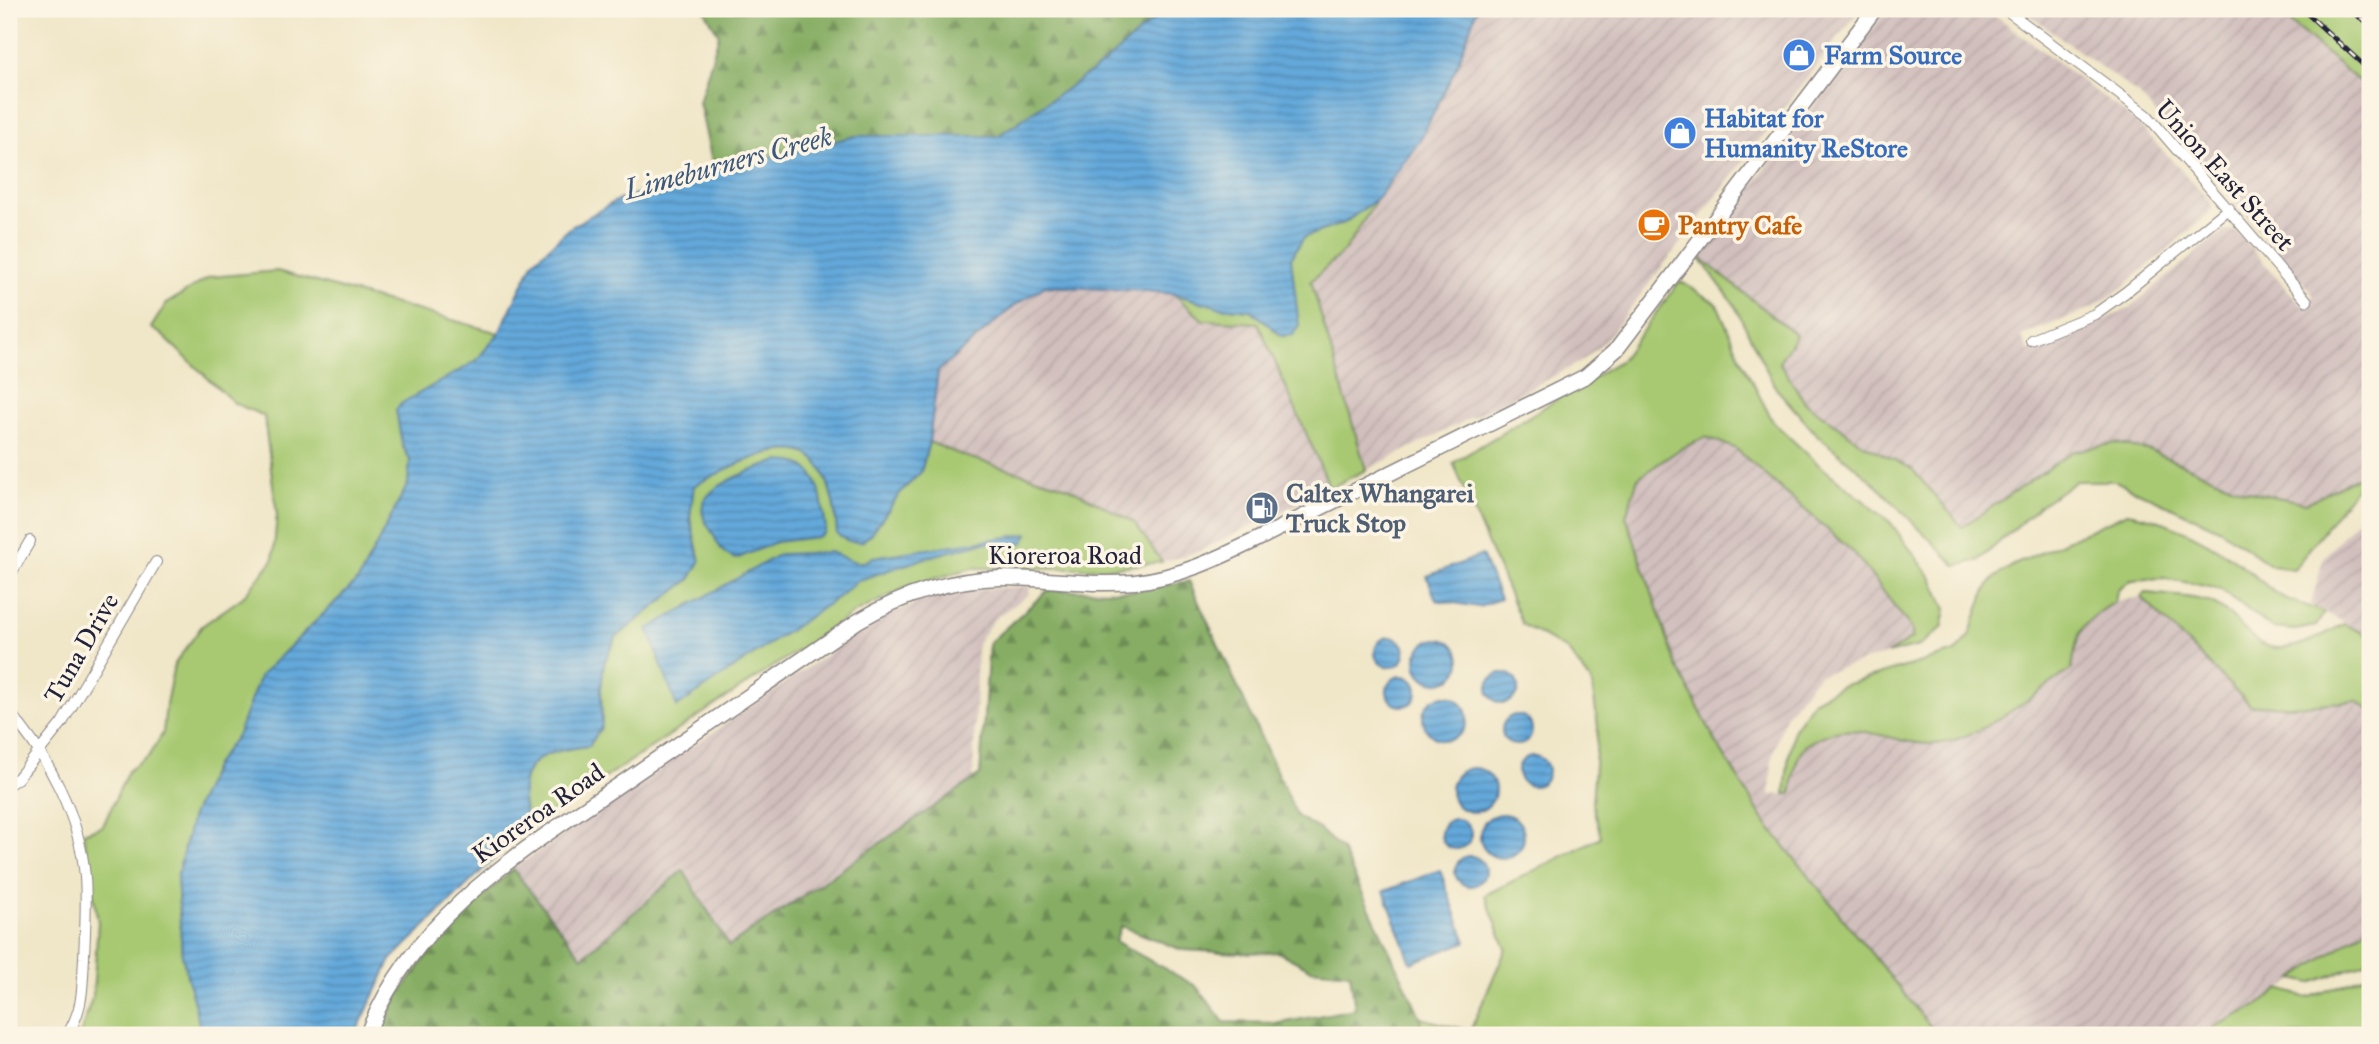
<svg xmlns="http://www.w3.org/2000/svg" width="2379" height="1044" font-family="'IM FELL Great Primer',serif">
<defs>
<pattern id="industrial-furrows" width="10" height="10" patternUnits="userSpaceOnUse" patternTransform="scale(1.75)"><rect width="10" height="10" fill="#d1bfbd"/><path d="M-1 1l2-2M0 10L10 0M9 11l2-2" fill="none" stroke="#b3a4a3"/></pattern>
<pattern id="forest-firs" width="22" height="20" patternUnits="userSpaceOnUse" patternTransform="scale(1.75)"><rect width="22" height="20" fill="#86ad64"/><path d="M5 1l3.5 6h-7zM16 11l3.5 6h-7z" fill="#6d8c54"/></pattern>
<pattern id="water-rules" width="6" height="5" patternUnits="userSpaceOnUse" patternTransform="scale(1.75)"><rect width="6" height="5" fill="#64a9da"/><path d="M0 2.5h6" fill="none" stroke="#5289b2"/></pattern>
</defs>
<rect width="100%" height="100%" fill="#fcf5e5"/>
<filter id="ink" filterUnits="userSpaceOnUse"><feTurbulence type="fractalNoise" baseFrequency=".0143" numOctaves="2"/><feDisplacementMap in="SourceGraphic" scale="14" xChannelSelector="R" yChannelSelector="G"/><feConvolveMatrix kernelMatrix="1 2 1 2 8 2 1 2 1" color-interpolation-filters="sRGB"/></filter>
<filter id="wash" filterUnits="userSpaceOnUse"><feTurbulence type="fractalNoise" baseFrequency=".00686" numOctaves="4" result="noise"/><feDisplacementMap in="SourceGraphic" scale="28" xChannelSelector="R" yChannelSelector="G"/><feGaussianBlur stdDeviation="1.57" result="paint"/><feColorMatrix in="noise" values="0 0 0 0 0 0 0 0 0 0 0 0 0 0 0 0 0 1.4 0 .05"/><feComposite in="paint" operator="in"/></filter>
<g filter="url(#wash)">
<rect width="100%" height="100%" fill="#f0e6c8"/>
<path fill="url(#industrial-furrows)" d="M1477,9h383l-256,333 -22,19 -28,15 -188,94 -55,-189 35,-32 31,-50 43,-59 36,-71z
M1887,9h100l151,115 71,76 3,7 -3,7 -90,76 -27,18 -71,28 7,15 100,-42 95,-78 6,-1 7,1 67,76 11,-11 -83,-100 -92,-101 -117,-86h253l95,82v382l-2,-1 -62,31 -63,-13 -92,-39 -79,1 -110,75 -50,-58 -51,-26 -56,-41 -26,-40 17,-27 -98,-79z
M1045,286l102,5 27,3 29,26 55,3 72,165 -131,63 -37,11 -28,-40 -205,-80 9,-71 76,-65z
M1706,437l29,11 119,105 58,76v9l-25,16 -69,21 -33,41 -13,41 -2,38 21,-1 4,-26 9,-22 23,-13 30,-4 11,5 45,9h29l130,-74 5,-33 12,-18 26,-16 26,-5 109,108 108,-4 12,10v215l-111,79 -43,21 -5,9h-285l5,-8 -166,-205 -48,-78 -41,-80 -51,-149 13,-38 42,-28z
M2370,505v131l-59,-31 12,-46z
M1030,586l-1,8 -35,25 -17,24 -4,138 -245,165 -45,-76 -101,88 -69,-89 370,-253 66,-25z"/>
<path fill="#a8c972" stroke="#657656" stroke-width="2" d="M2275,9h95v82z
M1377,199l-31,50 -35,32 55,189 -36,18 -72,-165 -55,-3 -29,-26 45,13 32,3 31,26 9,-61v-17l13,-21 40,-14z
M1698,256l98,79 -17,27 26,40 56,41 51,26 50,58 110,-75 44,-9 35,8 92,39 63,13 63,-32 -75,98 -22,-3 -51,-36 -106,-49h-39l-33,22 -64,57 -23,6 -84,-85 -56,-47 -41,-47 -41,-83z
M277,271l222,62 -23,28 -73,42 -1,42 8,15 -2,24 -49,95 -99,97 -22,58 -23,31 -23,51 -15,61 5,78 20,80h-122l13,-40 5,-73 -15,-89 20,-7 25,-55 21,-15 14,-23 3,-29 8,-39 28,-39 41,-29 30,-37 4,-45 -13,-99 -30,-13 -73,-69 -10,-6 15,-24 44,-27z
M1680,281l37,23 26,60 30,58 46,43 71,57 43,58 13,29 -4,19 -23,18 -32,8 25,-16v-9l-58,-76 -119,-105 -29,-11 -26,12 -42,29 -12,38 50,148 41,80 48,78 166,205 -5,8h-506l1,-17 49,13 36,-82 -21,-54 116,-58 -9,-34 6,-76 -6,-44 -25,-33 -45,-26 -69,-161 168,-103z
M929,442l35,14 104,31 66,35 28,40 -53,6h-136l-64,18 -53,26 -339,224c15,-27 4,-22 6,-47 2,-37 38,-39 66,-43l13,-20 -1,-37 3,-26 12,-26 74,-58 10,-18 -10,-44 3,-31c27,-14 84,-46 114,-32 22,11 29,58 30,80h34l30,-42 20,-20z
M2127,513c40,6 76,25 109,48 15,11 28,24 43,34 13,8 31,10 45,18l-8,13 -21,4 -23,-2 -52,-39 -56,-11 -33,2 -14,11 -2,11c-35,22 -37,26 -43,67 -36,24 -88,67 -130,74 -43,7 -84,-28 -125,-4 -4,2 -11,5 -13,8 -10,13 -10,32 -13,47h-6l3,-32 6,-33 19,-28 28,-15 114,-34 14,-16 15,-42 10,-16 20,-13z
M2146,593c16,2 52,3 65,10 19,8 30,26 46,38 26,19 63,-5 87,-17l26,12v75l-12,-10 -67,5 -41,-1 -109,-108z
M2370,926v35l-59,22 -18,-4z
M2370,974v61h-159l5,-9 43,-21 21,-16 28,9z"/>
<path fill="url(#forest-firs)" stroke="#546850" stroke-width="2" fill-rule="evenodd" d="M704,9h462l-62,54 -106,73h-142l-142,35 -15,-69 20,-67z
M1189,581l108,235 22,13 23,21 79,168 -1,17h-1041l19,-39 47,-65 68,-62 69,88 101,-87 46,76 251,-171 9,-132 59,-53 84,1zM1121,926l61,24 58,3 38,-1 32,17 40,4 5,36 -74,14 -57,-1 -28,-36 -81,-45z"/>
<path fill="url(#water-rules)" stroke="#43668a" stroke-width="2" d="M1166,9h311l-21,59 -36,72 -43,59 -33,24 -40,14 -13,21 8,67 -6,10 -11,1 -31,-26 -32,-3 -45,-13 -27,-3 -102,-5 -31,20 -76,65 -9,71 -8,30 -20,20 -30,42 -9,8 -14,-1 -11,-7c-1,-22 -8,-69 -30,-80 -30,-14 -87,18 -113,32l-4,32 10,44 -10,17 -74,58 -12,26 -3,26 1,37 -13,20c-28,4 -64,6 -66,43 -2,25 9,20 -6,47l-126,124 -36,75h-153l-20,-80 -5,-78 15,-61 23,-51 23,-31 22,-58 99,-97 49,-95 2,-24 -8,-15 -6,-35 6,-7 74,-42 23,-28 35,-72 37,-34 43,-25 60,-21 182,-45h142l106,-73z
M779,461c5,1 12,0 17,2 26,6 26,44 30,65l-2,5 -7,4 -41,5 -40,17c-14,-4 -18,-15 -24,-27 -6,-9 -13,-19 -8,-30 7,-19 56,-35 75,-41z
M1028,534l-5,9h-41l-50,13 -73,24 -22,18 -160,109 -29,-78 132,-75 50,-2 25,10h9l9,-5z
M1482,555l18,44 -21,8 -43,-7 -9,-24z
M1375 652a15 15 0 1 1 30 0a15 15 0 1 1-30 0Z
M1416 661a22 22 0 1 1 44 0a22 22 0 1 1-44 0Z
M1488 688a15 15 0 1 1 30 0a15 15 0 1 1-30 0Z
M1387 691a15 15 0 1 1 30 0a15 15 0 1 1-30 0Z
M1423 718a22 22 0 1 1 44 0a22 22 0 1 1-44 0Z
M1502 730a15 15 0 1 1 30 0a15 15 0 1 1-30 0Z
M1518 771a15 15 0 1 1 30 0a15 15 0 1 1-30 0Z
M1451 790a22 22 0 1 1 44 0a22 22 0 1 1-44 0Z
M1480 836a22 22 0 1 1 44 0a22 22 0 1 1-44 0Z
M1441 834a15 15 0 1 1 30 0a15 15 0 1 1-30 0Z
M1455 871a15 15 0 1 1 30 0a15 15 0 1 1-30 0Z
M1440,870l26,72 -55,21 -27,-72z"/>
</g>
<g filter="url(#ink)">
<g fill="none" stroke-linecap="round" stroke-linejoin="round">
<defs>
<path id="minor" d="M2005,9l142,106 160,186
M2031,340l64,-26 31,-22 103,-84
M9,577l21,-36
M9,712c39,44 71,105 76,165 2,27 0,53 -1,81 -2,30 0,50 -17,77
M9,784l9,-6 44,-55 94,-161"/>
<path id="secondary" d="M367,1035c47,-124 164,-189 268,-261 75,-51 149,-102 223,-153 44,-26 91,-42 143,-43 44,0 89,8 134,4 44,-5 82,-23 121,-42l330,-164 31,-27 258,-340"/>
</defs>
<use href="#minor" stroke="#898482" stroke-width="12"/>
<use href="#secondary" stroke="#898482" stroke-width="17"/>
<use href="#minor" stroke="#fff" stroke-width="10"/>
<use href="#secondary" stroke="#fff" stroke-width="14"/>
<defs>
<path id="rail" d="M2302,9l68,62
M2347,9l23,15"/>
</defs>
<use href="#rail" stroke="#22223b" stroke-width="5"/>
<use href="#rail" stroke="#fcf5e5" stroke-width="2.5" stroke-dasharray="8" stroke-linecap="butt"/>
</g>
</g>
<defs>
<symbol id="shop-disc" viewBox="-11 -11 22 22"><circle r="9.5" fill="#3f7fe0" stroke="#fcf5e5"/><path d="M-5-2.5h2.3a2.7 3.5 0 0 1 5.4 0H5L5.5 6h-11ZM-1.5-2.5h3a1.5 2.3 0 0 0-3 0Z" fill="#fff"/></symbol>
<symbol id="cafe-disc" viewBox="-11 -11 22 22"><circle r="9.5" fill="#e8710a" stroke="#fcf5e5"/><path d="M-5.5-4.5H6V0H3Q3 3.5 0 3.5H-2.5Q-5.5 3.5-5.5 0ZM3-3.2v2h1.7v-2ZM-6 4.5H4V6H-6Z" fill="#fff"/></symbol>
<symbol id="fuel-disc" viewBox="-11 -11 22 22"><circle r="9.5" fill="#5c6f8a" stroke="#fcf5e5"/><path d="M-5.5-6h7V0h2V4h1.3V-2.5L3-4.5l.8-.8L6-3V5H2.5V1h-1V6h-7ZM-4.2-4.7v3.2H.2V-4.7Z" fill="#fff"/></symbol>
</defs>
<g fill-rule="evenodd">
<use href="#shop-disc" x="1780" y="36" width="38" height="38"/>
<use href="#shop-disc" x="1661" y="114" width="38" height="38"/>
<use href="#cafe-disc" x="1635" y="206" width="38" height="38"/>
<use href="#fuel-disc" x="1243" y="489" width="38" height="38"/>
</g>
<g text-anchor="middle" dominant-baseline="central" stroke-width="7" stroke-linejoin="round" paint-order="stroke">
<g font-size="26" font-weight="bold" fill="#366cbe" stroke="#fcf5e5" text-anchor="start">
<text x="1824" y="55">Farm Source</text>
<text x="1704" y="118">Habitat for<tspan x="1704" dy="30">Humanity ReStore</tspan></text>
</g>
<g font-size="26" fill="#22223b" stroke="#fcf5e5">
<text transform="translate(2225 175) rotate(48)">Union East Street</text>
<text x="1065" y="555">Kioreroa Road</text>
<text transform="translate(81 648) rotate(-60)">Tuna Drive</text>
<text transform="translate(538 813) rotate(-35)">Kioreroa Road</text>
</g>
<g font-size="26" font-weight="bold" fill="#c56008" stroke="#fcf5e5" text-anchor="start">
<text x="1678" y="225">Pantry Cafe</text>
</g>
<g font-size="26" font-weight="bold" fill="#4e5e75" stroke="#fcf5e5" text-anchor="start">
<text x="1286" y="493">Caltex Whangarei<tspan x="1286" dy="30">Truck Stop</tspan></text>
</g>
<g font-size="28" font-style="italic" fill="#3c587b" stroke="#fcf5e5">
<text transform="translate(728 163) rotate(-15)">Limeburners Creek</text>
</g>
</g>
<rect width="2379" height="1044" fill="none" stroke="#fcf5e5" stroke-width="35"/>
</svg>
